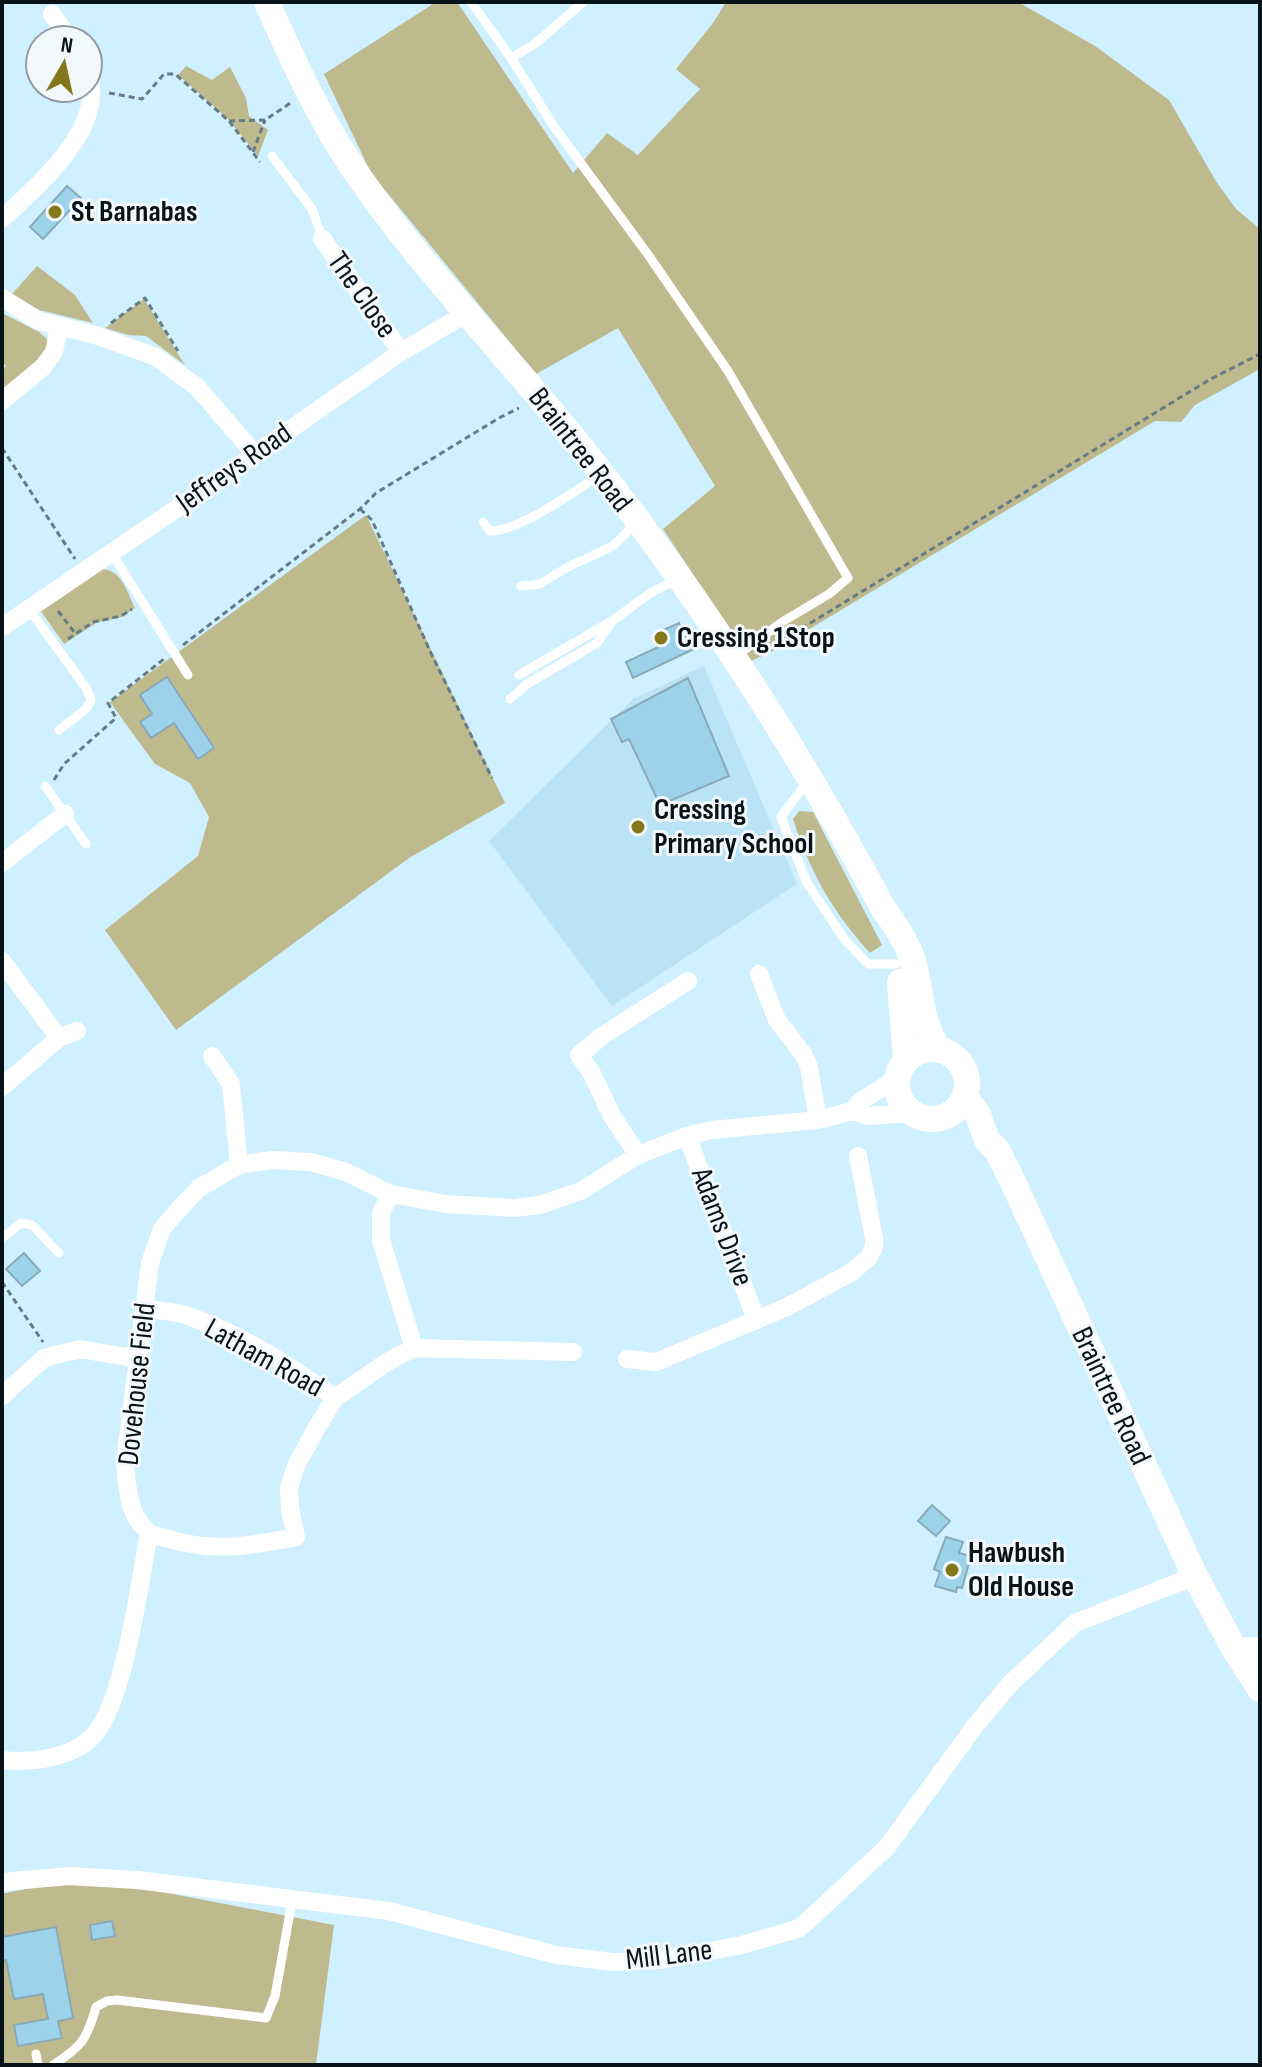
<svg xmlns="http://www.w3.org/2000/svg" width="1262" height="2067" font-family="'Sofia Sans Condensed',sans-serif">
<rect width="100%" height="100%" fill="#cff0ff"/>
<path fill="#bae4f5" d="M704,666l93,218 -185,122 -123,-165 144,-142z"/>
<path fill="#bfb98e" d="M436,2h21l116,171 34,-40 31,22 62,-66 -24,-20 37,-46 13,-21h292l77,44 74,54 48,83 19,26 24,20v140l-65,36 -14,17 -26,-1 -382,230 -22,10 -88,-132 52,-43 -97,-158 -82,46 -165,-201 -47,-99z
M186,66l26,14 18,-13 16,31 3,18 19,14 -10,26 -29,-36 -51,-45z
M37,266l38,29 18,28 -54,-13 -27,-16z
M144,299l41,66 -39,-29 -18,-1 -23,-7z
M2,313l37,19 9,8v11l-44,39 -2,-19 4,-5 -4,-5z
M366,515l139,288 -96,55 -233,172 -71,-100 93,-74 11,-39 -19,-34 -35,-19 -45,-62z
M102,569c20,1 25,23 33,39l-13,9 -26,6 -32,21 -24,-34z
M799,811l14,1 69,133 -12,8c-38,-42 -60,-81 -77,-134z
M48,1884l59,1 40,4 187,36 -18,140h-314v-171z"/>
<path fill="#9cd3eb" stroke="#8aaab8" stroke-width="2" d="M67,186l14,12 -38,41 -13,-12z
M679,623l13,27 -59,28 -7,-16 41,-19 -6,-12z
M167,677l47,71 -16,11 -24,-36 -23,15 -11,-16 12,-8 -12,-19z
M688,678l41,98 -69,29 -31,-66 -7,3 -11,-23z
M24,1253l16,18 -18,15 -16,-17z
M932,1505l18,16 -14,15 -18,-15z
M946,1537l17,5 -4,11 12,3 -9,32 -5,-1 -1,5 -21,-6 5,-14 -6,-3z
M112,1921l3,15 -23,4 -2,-15z
M56,1927l17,91 -15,3 4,17 -44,8 -4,-21 34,-6 -5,-25 -29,5 -8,-39 -4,1v-24z"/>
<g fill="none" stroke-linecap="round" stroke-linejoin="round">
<path stroke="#667c85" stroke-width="3" stroke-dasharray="6 4" stroke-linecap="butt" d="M109,93l33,6 22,-25h11l54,47 31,41
M229,121l36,-1 27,-18
M253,152l12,-32
M111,323l34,-25 33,53
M2,448l73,111
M360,509l12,11 57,129 63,129
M58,611l17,22
M68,639l25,-17 28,-6 11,-7
M776,644l433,-264 51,-26
M183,645l177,-136 16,-16 123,-75 20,-10
M54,780l10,-16 52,-46 -8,-15 56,-44
M2,1282l41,60"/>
<path stroke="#fff" stroke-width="9" d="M471,2l40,56
M583,2l-48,42 -24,14 44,70 94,128 79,115 120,207 -19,16 -47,28 -46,34
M272,156l40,53 10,29
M483,522l7,9c28,1 83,-39 109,-55
M111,552l77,123
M521,586l19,-2 28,-17 45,-21 22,-22
M28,608l59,81 4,11 -5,9 -27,21
M519,675l93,-54
M510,699l17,-15 70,-41 15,-22 37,-27 26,-14
M807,782l-26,35 26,66 37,56 24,25h28
M45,786l41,58
M2,1238l19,-15 11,2 27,28
M36,2054l2,11
M53,2065c28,-18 34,-25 43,-58l11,-6 10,-1 149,18 9,-22 17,-95"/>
<path stroke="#fff" stroke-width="18" d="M52,14l19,26
M2,219c35,-33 105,-91 86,-145
M322,238l79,114
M2,298l37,23 56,14 61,22 41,30 57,66
M2,401l41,-34 11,-15 5,-25
M2,627l196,-133 203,-142 68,-40
M2,863l63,-49
M2,961l57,77
M759,974l18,46 26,34 6,13 9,53
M212,1056l19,28 8,81
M2,1087l57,-49 18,-7
M852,1111l9,-10 36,-23
M687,1136l69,183
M638,1155l-26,-39 -21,-44 -12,-17 23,-19 86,-55
M390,1194l-9,19v27l33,108
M145,1309c14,2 29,2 43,7 53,18 102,50 147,82
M573,1352l-159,-4 -27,14 -52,36 -18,29 -21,39 -7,22 1,21 6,28c-47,9 -83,16 -131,1 -5,-1 -13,-3 -17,-6 -20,-17 -21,-46 -23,-70l25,-199 12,-34 17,-20 20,-21 40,-23 33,-5 39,2 35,10 44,22 56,10 68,4 26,-3 41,-14 57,-36 49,-19 25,-6 106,-10 34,-9 16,5 44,-3
M627,1359l29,3 131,-55 65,-35 17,-15 5,-10v-9l-16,-82
M2,1396l42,-38 36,-9 58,10
M2,1760c29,3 65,-1 88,-21 34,-30 50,-159 59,-206
M2,1882l67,-6 68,4 252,31 167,44 57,7 48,-2 81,-15 58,-17 87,-81 88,-121 35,-42 65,-61 120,-47"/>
<path stroke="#fff" stroke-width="24" d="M1236,1652l11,-3 13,1"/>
<path stroke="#fff" stroke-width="26" d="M267,2c25,57 51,114 86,166 64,94 146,179 218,267 119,146 223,307 312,473 12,16 22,31 29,50 11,35 6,59 27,92
M900,982l6,79
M897 1084a35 35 0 1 1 70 0a35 35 0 1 1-70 0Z
M965,1095l13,20 9,25 10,10 15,30 183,396 41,76 24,37"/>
</g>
<g fill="#85771b" stroke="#f2f8fb" stroke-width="3">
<circle cx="55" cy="212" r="8"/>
<circle cx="661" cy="638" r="8"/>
<circle cx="638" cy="827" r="8"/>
<circle cx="952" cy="1570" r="8"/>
</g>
<g text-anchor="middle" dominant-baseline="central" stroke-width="6" stroke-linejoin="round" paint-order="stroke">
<g font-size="30" font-weight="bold" fill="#071317" stroke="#f2f8fb" text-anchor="start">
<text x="71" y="212">St Barnabas</text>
<text x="677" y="638">Cressing 1Stop</text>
<text x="654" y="810">Cressing<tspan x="654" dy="34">Primary School</tspan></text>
<text x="968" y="1553">Hawbush<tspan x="968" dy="34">Old House</tspan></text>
</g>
<g font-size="30" fill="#071317" stroke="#f2f8fb">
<text transform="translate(362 295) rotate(55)">The Close</text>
<text transform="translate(580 450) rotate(52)">Braintree Road</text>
<text transform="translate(234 468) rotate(-35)">Jeffreys Road</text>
<text transform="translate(722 1227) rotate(69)">Adams Drive</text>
<text transform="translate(264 1358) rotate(29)">Latham Road</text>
<text transform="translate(137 1384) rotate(-84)">Dovehouse Field</text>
<text transform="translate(1111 1396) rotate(65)">Braintree Road</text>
<text transform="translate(669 1955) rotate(-7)">Mill Lane</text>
</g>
</g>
<rect width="1262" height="2067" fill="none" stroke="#071317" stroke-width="8"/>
<g transform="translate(64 64) rotate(9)"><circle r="38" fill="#f2f8fb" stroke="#949ca0" stroke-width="2"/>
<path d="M0-6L14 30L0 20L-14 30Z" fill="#85771b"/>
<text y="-12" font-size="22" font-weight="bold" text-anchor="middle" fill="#071317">N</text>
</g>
</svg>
